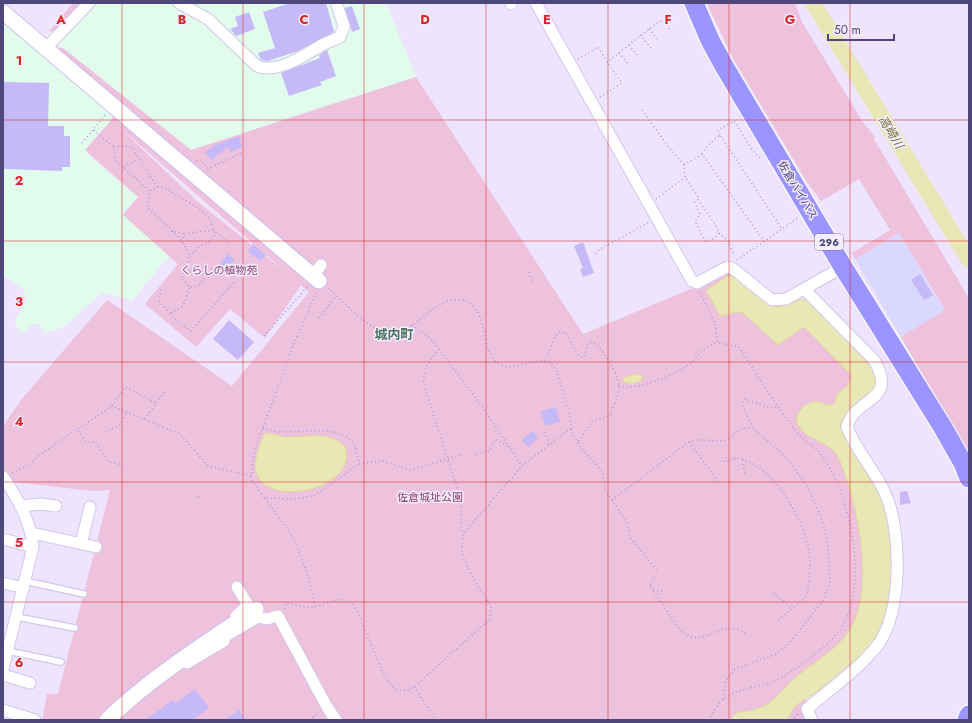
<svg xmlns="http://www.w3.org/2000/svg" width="972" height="723" font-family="Jost,'Noto Sans JP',sans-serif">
<rect width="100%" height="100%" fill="#efe4fe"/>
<path fill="#dbd8ff" d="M899,233l46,78 -44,26 -46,-78z"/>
<path fill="#e1fbec" d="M73,3h313l30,74 -225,73 -144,-115z
M3,20l97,80 13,18 -28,32 9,10 44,37 -15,16 46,43 -37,45 -29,-9 -39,35 -19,6 -6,-9h-7l-9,10 -8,-9 1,-6 11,-20 -4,-10 -20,-13z"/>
<path fill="#eec1dc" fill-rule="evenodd" d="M73,3h10l-3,4h-4l2,1 -21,23h-5l-4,2z
M707,3h86l3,2 6,17 61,100 12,15 -1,2 83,139h2l-1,2 11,18v156l-68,-117 44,-27 -46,-77 -44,26 -3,-6 38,-23 -31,-51 -38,22 -14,-19 -75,-125z
M63,48l128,102 225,-73 167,257 110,-46h7l27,-14 7,1 39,31h10l21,-7 68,67 -14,40 -15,12 -3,7 6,12 33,54 -15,161 -59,47 4,4 -7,7 6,10h-766l5,-26h11l52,-204 -18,1 -78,-9 -11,-14v-42l18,-26 86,-100 125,86 77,-94 -8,-7 -36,53 -35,-29 -34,38 -51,-43 33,-40 -55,-49 15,-18 -53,-47 28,-32 -13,-18 -58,-48zM118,126l170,148 -90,-72z"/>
<path fill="#eae7b6" stroke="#ddda9b" d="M734,275c7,6 32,30 39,31 13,3 25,-10 36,-5l63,65 5,14 -2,9 -32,29 -3,7c8,24 28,43 39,66 18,36 20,113 -3,147 -9,14 -23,23 -35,33 -9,8 -17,15 -26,22 -6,4 -15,8 -20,14 -3,4 -6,8 -7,13h-58l6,-7c9,-2 18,-2 26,-6 15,-7 25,-24 39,-34 16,-13 38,-25 49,-44 26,-42 7,-127 -11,-170 -8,-20 -35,-16 -43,-39 2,-10 11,-20 23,-18 6,1 8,5 15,2l3,-10 11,-9 4,-9 -47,-48h-3l-24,17 -35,-32 -7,-1 -16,4 -14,-26 22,-14z
M636,374l7,2 -2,5c-6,2 -12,4 -18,0v-3z
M266,433c6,0 12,3 19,4 20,1 45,-8 61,11 11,47 -100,64 -90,11 2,-9 4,-19 10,-26z"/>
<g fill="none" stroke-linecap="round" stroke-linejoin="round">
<path stroke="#eae7b6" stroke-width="16" d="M813,3l156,257"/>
</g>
<path fill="#c5b9f7" d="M290,3h36l8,29 -36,19 -30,10 -7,-1 -3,-7 17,-5 -12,-36z
M352,6l8,23 -8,3 -7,-24z
M249,12l6,17 -19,7 -6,-7 8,-3 -3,-9z
M327,50l9,26 -16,6 2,3 -33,11 -8,-23 39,-15 -1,-3z
M3,82l46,1 -1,43h16v10h6v31h-8v4l-59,-2z
M239,136l3,11 -11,5 -3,-5 -17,13 -6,-8 10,-7z
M583,242l11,31 -11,4 -3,-8 3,-1 -9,-22z
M253,244l13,11 -6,6 -12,-10z
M228,254l7,6 -3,3 8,7 -7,7 -14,-12z
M920,274l13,21 -9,5 -13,-20z
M229,320l25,22 -16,18 -25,-21z
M556,407l4,15 -15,4 -4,-15z
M532,431l6,7 -10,9 -6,-7z
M907,491l4,12 -11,2v-13z
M195,689l14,19 -17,12h-47l28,-20 2,3z
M239,710l7,10h-22z"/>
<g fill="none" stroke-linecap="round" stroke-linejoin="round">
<defs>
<path id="lane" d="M25,581l59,13
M17,617l58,11
M8,651l53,11"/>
<path id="street" d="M179,3l29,16 49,47c18,8 45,-9 60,-18 7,-5 15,-7 23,-11l4,-11 -7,-21
M511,3v1
M536,3l156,278 5,2 30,-16 5,1 40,32 14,-1 57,-32
M46,48l43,-45
M313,276l8,-11
M804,289l70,71c25,43 -19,36 -27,67 9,24 28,43 38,66 17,36 18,121 -8,153 -19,24 -47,43 -70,63l5,11
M3,477c15,21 28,44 30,70l-30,122
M20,506l21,-2 15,2
M32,533l64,14
M3,539l30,8
M81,544l9,-37
M3,583l21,5
M236,616l12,-11 -11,-18
M187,663l37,-22v-4l34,-20 9,2 11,-3 49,91 9,13
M3,675l27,8
M3,710l32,10"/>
<path id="secondary" d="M3,12l316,269
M107,720c42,-41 101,-79 149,-111"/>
<path id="highway" d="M694,3l16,37 14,26 119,201 99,159 21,37 6,15
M967,720l2,-5"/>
</defs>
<use href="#lane" stroke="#d1c6eb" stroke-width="8"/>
<use href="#street" stroke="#d1c6eb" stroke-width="13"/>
<use href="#secondary" stroke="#cabeec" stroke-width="17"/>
<use href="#highway" stroke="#fff" stroke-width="21"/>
<path stroke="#a79bdc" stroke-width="1.5" stroke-dasharray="1 3" stroke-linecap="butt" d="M649,29l10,12
M640,35l11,13
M629,45l9,11
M619,53l10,12
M578,59l20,-12 9,15 50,-39 5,-2 6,4 2,5
M600,97l22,-14 -15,-21
M642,110l25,35 17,20 1,12 14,22 -4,3 5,13 -5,6 10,20 8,-2 6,-6 -4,-9 -16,-23
M105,115l-12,15 21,17 1,13 35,31
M720,135l-2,-5 16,-9 21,33 7,5
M82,143l11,-13
M114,147l13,-1 6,3 24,38
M702,154l5,-8 13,-11 62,94
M196,161l5,-1 7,9 35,-17
M684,165l18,-11 62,87
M124,167l14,-8
M656,199l29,-22
M171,231l14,3
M216,232l14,11
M719,233l9,8 5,12
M182,242l3,-8 2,-1 28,-3
M596,254l4,-5 48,-26
M737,260l61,-42
M529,272l3,10
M191,287l7,-1 16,-18
M328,288c15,13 38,39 57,44 28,9 48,-39 78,-32 27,7 15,51 36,64 15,9 35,-8 51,-2l7,9 2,7 11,38 2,17 9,15 22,24 2,17 22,34 3,14 28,35
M161,289l-2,12 20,22 12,8 43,-49
M316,292l-13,32 -8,16 -40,109 -4,27 2,6 12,16 28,1 21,-3 45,-32
M700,292l16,34 1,16 22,5c18,28 36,57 56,83 8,11 21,16 28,27 28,39 46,129 18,171 -13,19 -36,34 -55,47 -27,19 -60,5 -77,45
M171,313l12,-7 7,-19 -9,-9c4,-7 9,-16 7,-24 -3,-15 -30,-36 -41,-47l3,-16 7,-4c10,0 14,6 23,10 15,9 33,17 35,38l-7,8 -8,3 -12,12
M319,318l17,-22
M412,325l19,14 8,10 43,57 40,60
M264,336l44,-50
M439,349l-12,16 -4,17 38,118v28l2,6
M545,361l10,-24 5,-5 6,1 13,24h5l3,-12 5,-3c10,4 27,33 27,44 0,9 -6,21 -9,30l-18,5 -14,21
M619,386c18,5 57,-11 72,-23 4,-3 6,-8 10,-11 5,-5 11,-7 16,-10
M112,406l13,-19 31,16
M145,419l20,-28
M263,428c7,2 14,4 21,4 20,0 59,-8 71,14 2,5 3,12 4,18l24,-3 27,9 51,-15
M78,431l8,11h9l13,19 15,5
M105,432l14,-6 8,-15
M545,432l4,13
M689,442l29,39
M476,454l13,-3 6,-12 14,8
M736,459l-10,3 -2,-1 2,-3c39,-5 72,51 81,84 5,17 2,37 0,54l-30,25
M743,460l2,16
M12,473l17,-8 13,-12 70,-47 68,28 28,32 43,10
M198,497l1,-2
M265,498l29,41 15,39 6,29
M612,500l77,-58c13,-5 24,1 36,-2 13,-4 10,-14 28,-12
M654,577l-4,9c7,9 27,43 35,48 24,14 33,-18 62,0
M653,590l10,1
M774,593l18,15
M285,609l1,-6c9,2 19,5 28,4 14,-2 29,-15 41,-1l29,69c7,12 15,21 30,12l76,-68 1,-13 -18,-28 -11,-24 1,-20 59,-68 49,-38
M414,687l22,33
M723,699l2,-16 10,-14 41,-15 11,-8 35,-44 8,-20 -2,-37 -4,-20 -8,-20 -8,-17 -20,-29 -35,-31 -11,-24 3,-5 25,9 8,-1
M309,720l10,-7
M791,720l8,-6"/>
<use href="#lane" stroke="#fff" stroke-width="5.5"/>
<use href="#street" stroke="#fff" stroke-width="11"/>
<use href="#secondary" stroke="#fff" stroke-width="15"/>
<use href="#highway" stroke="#9b95ff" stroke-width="19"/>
</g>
<path fill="none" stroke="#d62828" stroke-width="1" stroke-opacity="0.55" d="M122,3v717M243,3v717M364,3v717M486,3v717M608,3v717M729,3v717M850,3v717M3,120h966M3,241h966M3,362h966M3,482h966M3,602h966"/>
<g text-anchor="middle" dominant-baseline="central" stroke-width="3" stroke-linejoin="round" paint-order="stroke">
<rect fill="#f4edff" stroke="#8079a2" stroke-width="1" x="815" y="234" width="28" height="16" rx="3"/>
<g font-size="10" font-weight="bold" fill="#4e477a">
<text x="829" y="242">296</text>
</g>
<g font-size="11" fill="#4e477a" stroke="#f4edff">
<text transform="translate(798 190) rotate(59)">佐倉バイパス</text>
</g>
<g font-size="11" fill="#8e4268" stroke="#f4edff">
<text x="219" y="270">くらしの植物苑</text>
<text x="430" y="497">佐倉城址公園</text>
</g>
<g font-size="12" font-style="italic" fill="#726f33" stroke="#f4edff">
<text transform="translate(891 132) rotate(59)">高崎川</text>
</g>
<g font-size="13" font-weight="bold" fill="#49745d" stroke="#f4edff">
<text x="394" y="334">城内町</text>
</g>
</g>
<g font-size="13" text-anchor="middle" font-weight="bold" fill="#d62828" stroke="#f4edff" stroke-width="3" stroke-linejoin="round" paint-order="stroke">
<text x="61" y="24">A</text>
<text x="182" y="24">B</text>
<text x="304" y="24">C</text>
<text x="425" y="24">D</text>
<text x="547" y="24">E</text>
<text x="668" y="24">F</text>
<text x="790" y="24">G</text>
<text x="19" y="65">1</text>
<text x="19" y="185">2</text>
<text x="19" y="306">3</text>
<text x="19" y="426">4</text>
<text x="19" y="547">5</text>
<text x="19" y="667">6</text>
</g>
<rect width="972" height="723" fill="none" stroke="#4e477a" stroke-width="8"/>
<path d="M828 34v6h66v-6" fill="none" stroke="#4e477a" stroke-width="2"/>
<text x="834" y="34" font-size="12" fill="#4e477a" stroke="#f4edff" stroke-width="3" paint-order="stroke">50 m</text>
</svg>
